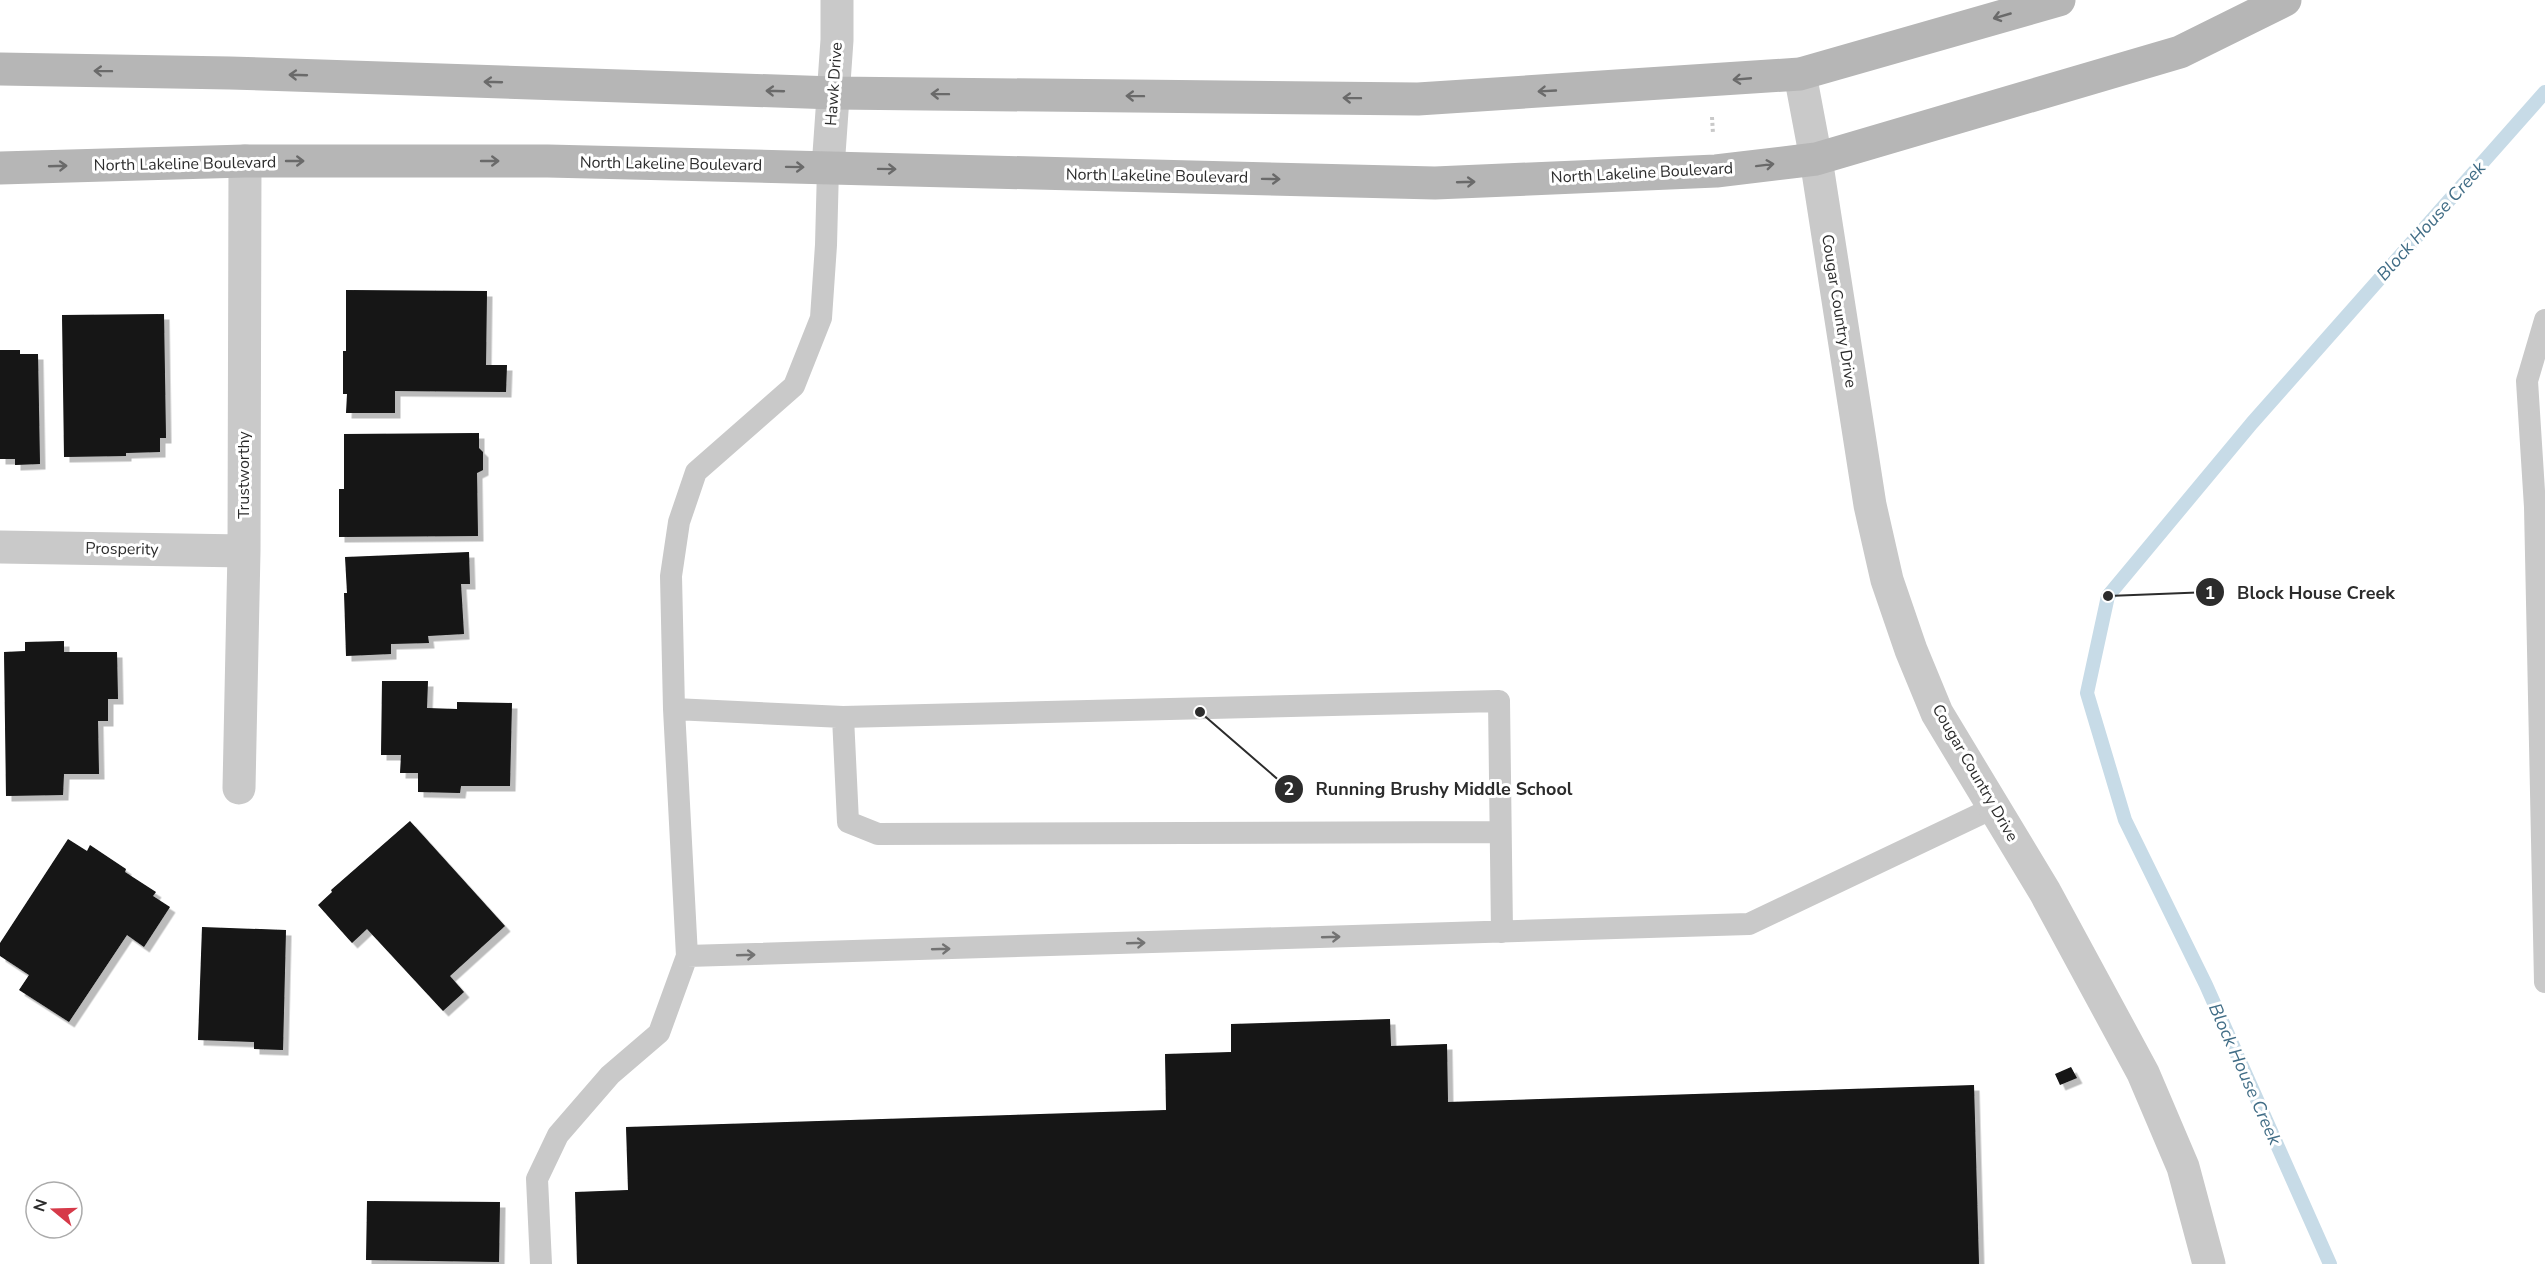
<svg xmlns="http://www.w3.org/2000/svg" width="2545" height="1264" font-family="'Nunito Sans',sans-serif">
<defs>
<filter id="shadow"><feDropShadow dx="5.5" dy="5.5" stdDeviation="0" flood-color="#0004"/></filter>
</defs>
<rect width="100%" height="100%" fill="#fff"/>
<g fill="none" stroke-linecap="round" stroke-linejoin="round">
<path stroke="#c7dbe7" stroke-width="14" d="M2330,1264l-124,-279 -81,-165 -38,-127 21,-97 144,-173 293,-331"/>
</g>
<path fill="#131313" filter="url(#shadow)" d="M346,290l141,1 -1,74h21l-1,27 -111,-1v22h-49l1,-19h-4v-43h3z
M164,314l2,124h-6v14l-34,1v3l-62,1 -2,-142z
M0,350h20v4h18l2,110 -25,1v-6h-15z
M479,433v15l4,4v18l-6,3 1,63 -139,1v-48h5v-55z
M469,552l1,32h-9l3,50 -36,2 1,7 -38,1v10l-45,2 -2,-63h3l-2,-36z
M64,641v11h53l1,47h-10v22h-10l1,53h-35l-1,21 -57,1 -2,-144 21,-1v-9z
M382,681h46l-1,27 30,1v-7l55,1 -2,83h-49l-1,7 -42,-1v-19h-18l1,-18h-20z
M410,821l95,105 -55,50 14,16 -21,19 -76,-82 -15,14 -34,-38 14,-13 -1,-2z
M68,839l19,12 3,-6 36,24 -1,3 31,20 -3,4 17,11 -26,40 -17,-12 -58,87 -50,-32 10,-15 -29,-19v-13z
M202,927l84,3 -3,120 -29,-1v-7l-56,-2z
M1390,1019l1,27 56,-2 1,58 526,-17 5,179h-1402l-2,-72 53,-2 -2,-63 540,-17 -1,-56 66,-2v-28z
M2071,1067l6,11 -17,7 -5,-11z
M367,1201l133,1 -1,60 -133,-2z"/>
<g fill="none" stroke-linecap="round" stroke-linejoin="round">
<path stroke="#c9c9c9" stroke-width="4" stroke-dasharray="3 3" stroke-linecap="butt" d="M1712,117l1,17"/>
<path stroke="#c9c9c9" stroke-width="22" d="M2545,320l-18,61 8,126 10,475
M674,709l169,8 656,-16 3,231
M843,717l5,105 30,12 622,-2
M687,956l1062,-32 244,-116
M541,1264l-4,-85 21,-44 52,-60 49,-42 28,-77 -13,-247 -3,-133 8,-54 17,-50 98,-86 27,-68 5,-73 2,-77"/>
<path stroke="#c9c9c9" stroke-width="33" d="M1800,74l16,85 54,346 17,75 24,70 26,63 108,179 98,181 40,94 26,97
M828,168l9,-128v-40
M0,547l244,4
M239,788l5,-237 1,-390"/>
<path stroke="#b6b6b6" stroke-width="33" d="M0,69l230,4 604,20 584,6 382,-25 259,-74
M0,168l245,-7h303l887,22 281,-12 100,-12 364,-107 105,-52"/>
</g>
<defs><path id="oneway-shaft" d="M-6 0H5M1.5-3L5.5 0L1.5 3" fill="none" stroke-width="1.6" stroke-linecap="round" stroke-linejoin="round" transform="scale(1.5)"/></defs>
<g stroke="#6a6a6a">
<use href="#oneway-shaft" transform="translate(2002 16) rotate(164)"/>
<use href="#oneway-shaft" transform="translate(103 71) rotate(-179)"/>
<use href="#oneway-shaft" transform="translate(298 75) rotate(-178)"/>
<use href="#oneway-shaft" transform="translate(1742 79) rotate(175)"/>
<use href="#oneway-shaft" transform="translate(493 82) rotate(-178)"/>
<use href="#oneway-shaft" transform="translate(775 91) rotate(-178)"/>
<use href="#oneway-shaft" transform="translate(1547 91) rotate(177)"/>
<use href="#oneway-shaft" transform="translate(940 94) rotate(-179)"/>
<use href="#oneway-shaft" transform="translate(1135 96) rotate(-179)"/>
<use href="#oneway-shaft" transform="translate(1352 98) rotate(-179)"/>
<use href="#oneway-shaft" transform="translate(295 161)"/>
<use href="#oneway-shaft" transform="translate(490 161)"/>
<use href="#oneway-shaft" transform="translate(1765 165) rotate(-7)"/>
<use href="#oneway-shaft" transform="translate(58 166) rotate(-2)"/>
<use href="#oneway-shaft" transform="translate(795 167) rotate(1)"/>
<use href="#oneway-shaft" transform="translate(887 169) rotate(1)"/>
<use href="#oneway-shaft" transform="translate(1271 179) rotate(1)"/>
<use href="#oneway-shaft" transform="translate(1466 182) rotate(-2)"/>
</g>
<g stroke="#737373">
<use href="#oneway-shaft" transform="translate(1331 937) rotate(-2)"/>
<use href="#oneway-shaft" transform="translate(1136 943) rotate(-2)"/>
<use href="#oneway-shaft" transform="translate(941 949) rotate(-2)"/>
<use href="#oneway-shaft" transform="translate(746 955) rotate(-2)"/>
</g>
<g text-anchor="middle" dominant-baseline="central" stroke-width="6" stroke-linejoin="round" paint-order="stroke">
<g font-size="16" fill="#2c2c2c" stroke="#fff">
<text transform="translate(834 84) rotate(-86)">Hawk Drive</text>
<text transform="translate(185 164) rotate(-1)">North Lakeline Boulevard</text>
<text transform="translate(671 164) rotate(1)">North Lakeline Boulevard</text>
<text transform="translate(1642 173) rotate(-3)">North Lakeline Boulevard</text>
<text transform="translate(1157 176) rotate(1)">North Lakeline Boulevard</text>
<text transform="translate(1839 311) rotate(81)">Cougar Country Drive</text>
<text transform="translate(244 475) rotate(-90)">Trustworthy</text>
<text transform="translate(122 549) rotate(1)">Prosperity</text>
<text transform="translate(1975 773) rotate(60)">Cougar Country Drive</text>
</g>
<g font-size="18" font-style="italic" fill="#416d86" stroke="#fff">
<text transform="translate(2431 221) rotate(-48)">Block House Creek</text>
<text transform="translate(2245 1074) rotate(66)">Block House Creek</text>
</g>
</g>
<path fill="none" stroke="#2c2c2c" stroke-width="2" d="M2108 596L2210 592M1200 712L1289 789"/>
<g fill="#2c2c2c" stroke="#fff" stroke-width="2">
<circle cx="2108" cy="596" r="6"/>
<circle cx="1200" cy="712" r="6"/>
<circle cx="2210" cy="592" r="15"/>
<circle cx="1289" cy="789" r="15"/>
</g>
<g font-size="18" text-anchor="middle" font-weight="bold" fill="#fff">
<text x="2210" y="599">1</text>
<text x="1289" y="795">2</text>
</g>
<g font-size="18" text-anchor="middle" font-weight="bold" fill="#2c2c2c" stroke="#fff" stroke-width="6" stroke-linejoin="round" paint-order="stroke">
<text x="2316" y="599">Block House Creek</text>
<text x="1444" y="795">Running Brushy Middle School</text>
</g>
<g transform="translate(54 1210) rotate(289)"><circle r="28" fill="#ffffff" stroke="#ababab" stroke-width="1.5"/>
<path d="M0-4.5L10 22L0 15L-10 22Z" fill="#d63a49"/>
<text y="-9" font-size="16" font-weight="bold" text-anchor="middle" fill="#2c2c2c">N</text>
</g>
</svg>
